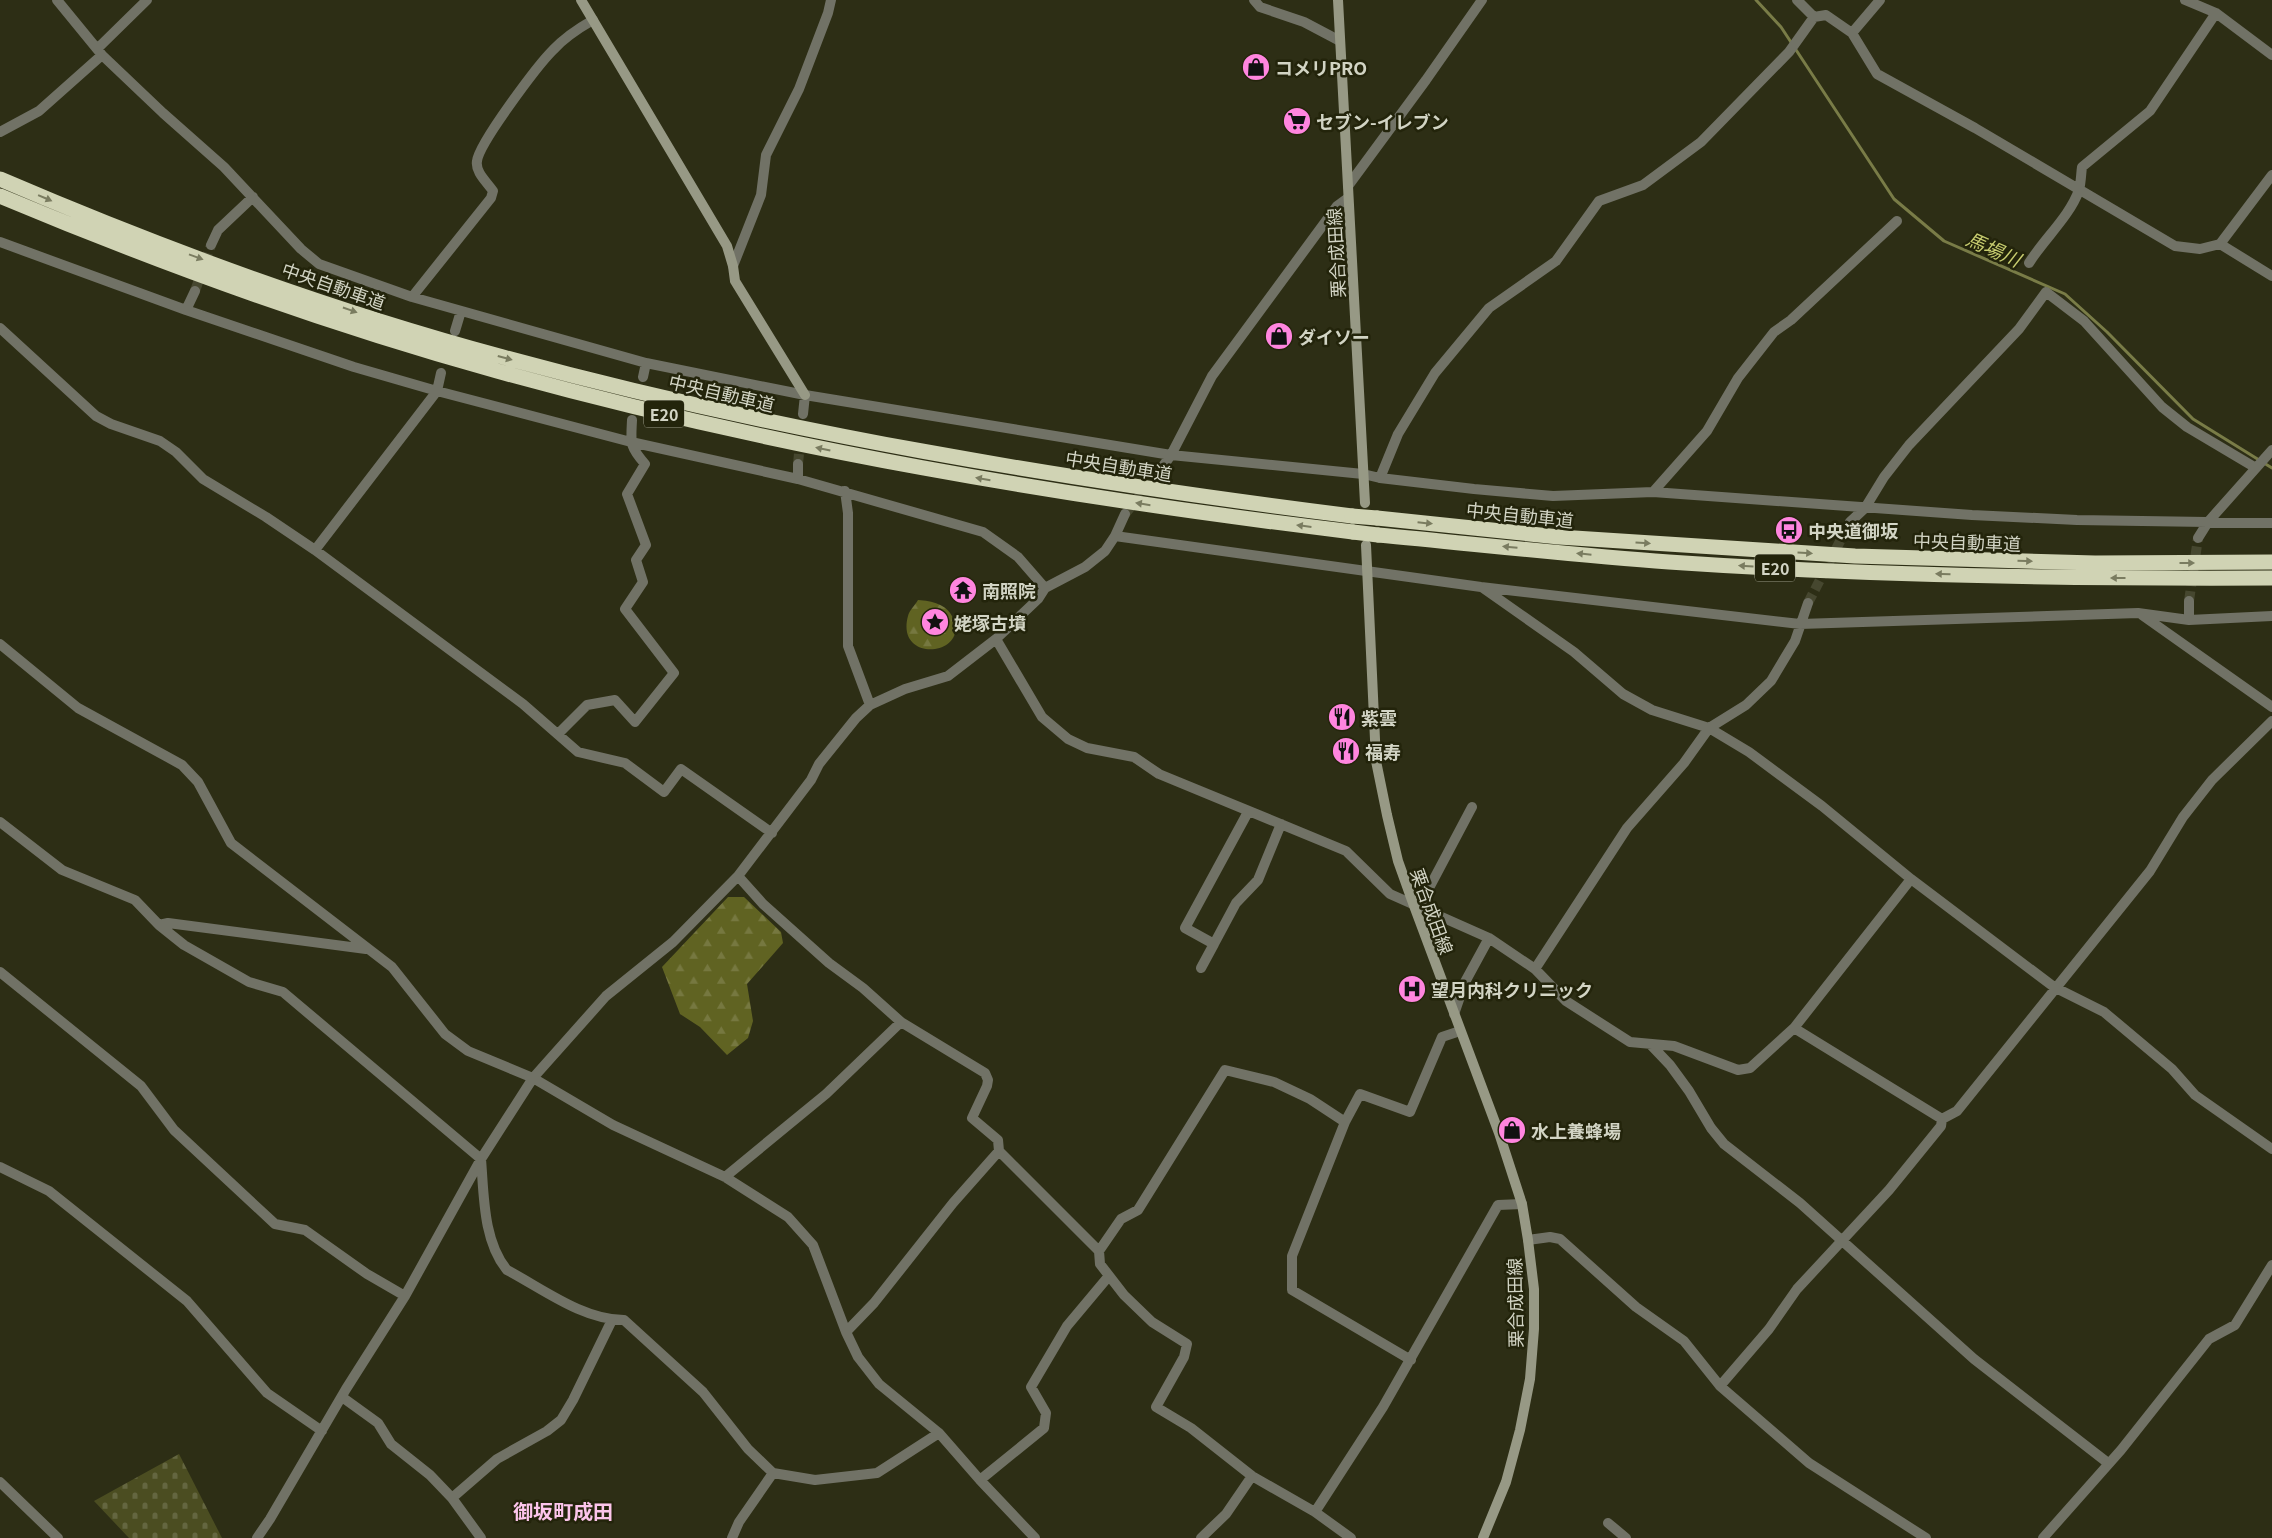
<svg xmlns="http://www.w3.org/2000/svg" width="2272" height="1538" font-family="Georgia,'Noto Sans JP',serif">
<defs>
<pattern id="forest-firs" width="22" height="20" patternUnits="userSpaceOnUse" patternTransform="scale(1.25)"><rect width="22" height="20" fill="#606322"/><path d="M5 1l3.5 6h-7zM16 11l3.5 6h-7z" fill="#767840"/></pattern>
<pattern id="cemetery-stones" width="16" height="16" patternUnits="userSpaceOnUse" patternTransform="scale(1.25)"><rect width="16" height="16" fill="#4b4d21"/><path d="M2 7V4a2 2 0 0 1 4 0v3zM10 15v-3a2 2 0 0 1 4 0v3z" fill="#646640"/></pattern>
</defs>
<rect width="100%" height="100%" fill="#2d2e15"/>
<path fill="url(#forest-firs)" d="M918,600c14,1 29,4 35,18 17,38 -58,46 -45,-2 1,-5 7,-11 10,-16z
M728,897h16l37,35 2,11 -36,41 6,37 -5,17 -21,17 -27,-28 -20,-13 -18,-47z"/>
<path fill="url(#cemetery-stones)" d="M179,1454l43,84h-93l-35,-37z"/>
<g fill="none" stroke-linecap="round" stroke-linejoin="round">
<path stroke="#797c47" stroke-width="3" d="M1756,0l25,27 113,172 50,42 121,53 42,38 86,87 79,49"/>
<path stroke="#46472f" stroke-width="10" stroke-dasharray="10 5" stroke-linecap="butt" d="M195,291l16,-46
M798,464l4,-42
M1125,514l33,-41
M2189,601l9,-63
M1808,603l42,-81"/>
<path stroke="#717266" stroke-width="10" d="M57,0l45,55 61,58 61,54 77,82 18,15 93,33 234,66 159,32 366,60 192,19 17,4 94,11 79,7 100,-4 319,23 105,5 195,3
M1254,0l6,7 44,15 36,19
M1797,0l17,17
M2185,0l31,13 56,42
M1852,33l28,-33
M98,48l49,-48
M0,132l39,-21 63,-56
M1348,186l78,-106 56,-80
M0,242l186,68 168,57 83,24 194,51 167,37 185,53 35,25 27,31
M2220,244l52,32
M211,245l7,-15 35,-33
M2029,263c15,-24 41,-47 50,-73 2,-7 2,-16 3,-23l68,-56 66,-98
M733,266l28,-71 5,-40 33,-66 29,-76 3,-13
M412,297l79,-99 2,-7c-6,-9 -18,-19 -16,-30 2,-18 61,-96 76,-111 11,-12 26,-22 40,-30
M186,310l9,-19
M0,328l96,88 15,8 49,17 16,11 27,27 63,38 49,33 208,154 55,48 47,11 39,29 17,-23 91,64
M455,331l6,-20
M643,377l3,-14
M803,414l2,-19
M1158,473l13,-18 41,-79 125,-170 11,-8
M1380,478l18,-44 37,-61 54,-65 67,-47 43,-60 44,-16 58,-43 88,-90 25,-35 12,-2 26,18 25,41 98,54 200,118 25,3 20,-5 52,-69
M798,479v-15
M845,491l3,22v133l22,59
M1653,492l54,-61 31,-53 36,-46 17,-12 106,-99
M1850,522l15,-14 19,-31 25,-32 110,-116 27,-37 38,29 78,86 25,20 69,41
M1115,536l366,51 319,37 338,-11 51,7 83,-4
M2198,538l10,-16 64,-72
M315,550l122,-159 4,-18
M1483,588l91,64 49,42 29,16 57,18 40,24 73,54 89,73 143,108 50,25 68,57 23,26 77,54
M2142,615l130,92
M2189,620v-19
M996,639l46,78 26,22 19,9 47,9 25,17 187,77 44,43 99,44
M0,644l78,64 104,57 16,17 33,61 161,124 53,67 23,17 65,27 80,47 112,52 63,40 25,28 33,87 12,25 21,27 60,49 41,47 55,58
M558,734l29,-29 28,-5 20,22 39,-49 -49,-64 18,-27 -7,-22 10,-15 -19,-51 18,-30c-16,-18 -14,-21 -13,-44
M1248,812l-63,116 29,16 22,-41 22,-23 23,-56
M0,822l62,48 73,30 24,25 9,-2 198,26
M738,876l25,28 66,59 34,25 38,34 84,51 3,7 -1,6 -15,32 26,22 1,11 100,100
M1419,907l53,-100
M159,925l25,20 65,37 34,10 198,167c3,36 2,82 26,111 36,19 76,50 117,50l79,72 45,57 25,24 42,7 62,-7 62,-40
M1201,968l13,-24
M1535,969l92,-141 57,-65 25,-35 37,-23 25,-24 24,-40 13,-38
M0,972l141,114 33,44 101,94 30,6 62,44 38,22
M1454,1014l11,-32 24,-44 46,31 31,32 64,41 44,4 64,24 12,-2 44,-40 148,91
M1794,1028l117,-149
M1650,1044l20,21 19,26 22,37 13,16 76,59 174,156 134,104
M1942,1119l15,-8 193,-240 33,-54 29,-37 60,-59
M1345,1122l15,-28 50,18 32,-75 18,-6
M0,1167l49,24 138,110 80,92 55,38
M725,1177l101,-83 75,-72
M1528,1240l22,-3 10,2 76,68 48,34 36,45 89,77 117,75
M846,1332l28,-29 79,-100 46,-52
M1720,1386l49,-57 28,-40 92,-99 52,-64 1,-7
M342,1397l36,26 13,21 39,31 22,23 29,40
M980,1480l64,-52 2,-15 -15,-26 36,-61 41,-49
M0,1482l58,56
M452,1498l45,-39 50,-28 14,-11 12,-20 39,-80
M1315,1512l68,-105 115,-202 24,-1
M1608,1523l18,15
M257,1538l13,-19 76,-130 59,-93 76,-137 52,-81 73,-82 67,-54 65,-66 73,-96 8,-16 37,-46 14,-13 35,-16 43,-13 48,-37 42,-40 7,-11 40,-21 20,-16 10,-15 10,-22
M732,1538l7,-16 34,-49
M1201,1538l25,-24 26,-38
M1351,1538l-36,-26 -63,-36 -61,-48 -35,-21 28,-50 3,-13 -35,-22 -28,-27 -24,-31 -1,-13 22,-32 17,-9 87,-140 49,12 36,17 35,23 -53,134v34l119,70
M2043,1538l78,-88 88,-111 26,-14 37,-60"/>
<path stroke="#979985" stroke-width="10" d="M581,0l146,246 6,20 2,15 70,114
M1338,0l27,503
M1366,545l10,216 11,54 11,46 15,42 86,230 23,71 6,36 6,49v40l-4,50 -10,51 -14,52 -23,56"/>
<path stroke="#d0d3b4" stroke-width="15" d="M0,179c163,70 332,132 503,178 278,76 563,123 849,159
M0,196c162,68 327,128 497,175 280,78 567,126 856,161
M1377,518l182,19 296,19 240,7 177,-1
M1378,535c97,9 194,20 291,27 201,14 402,17 603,16"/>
<path stroke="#d0d3b4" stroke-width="15" d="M1352,516l25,2
M1353,532l25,3"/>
</g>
<defs><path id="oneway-solid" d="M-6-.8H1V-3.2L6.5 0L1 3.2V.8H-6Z" transform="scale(1.25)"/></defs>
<g fill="#7a7c60">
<use href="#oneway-solid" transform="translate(45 198) rotate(23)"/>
<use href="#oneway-solid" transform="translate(196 257) rotate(20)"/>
<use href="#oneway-solid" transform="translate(350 310) rotate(19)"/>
<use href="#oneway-solid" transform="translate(505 358) rotate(15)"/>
<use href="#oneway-solid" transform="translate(823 449) rotate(-168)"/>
<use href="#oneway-solid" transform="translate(983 479) rotate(-170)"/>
<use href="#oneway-solid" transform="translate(1143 504) rotate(-171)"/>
<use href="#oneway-solid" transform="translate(1425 523) rotate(6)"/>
<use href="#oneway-solid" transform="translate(1304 526) rotate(-173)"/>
<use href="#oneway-solid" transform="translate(1643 543) rotate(4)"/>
<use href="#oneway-solid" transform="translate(1510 547) rotate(-175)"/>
<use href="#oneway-solid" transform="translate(1805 553) rotate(3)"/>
<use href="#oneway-solid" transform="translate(1584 554) rotate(-174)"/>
<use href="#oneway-solid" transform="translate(2025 561) rotate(2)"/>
<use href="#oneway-solid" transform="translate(2187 563)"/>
<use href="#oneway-solid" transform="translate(1746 566) rotate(-177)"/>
<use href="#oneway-solid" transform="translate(1943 574) rotate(-178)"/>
<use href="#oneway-solid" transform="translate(2118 578) rotate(180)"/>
</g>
<defs>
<symbol id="shop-disc" viewBox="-11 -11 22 22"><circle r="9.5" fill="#ff85df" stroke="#23240b"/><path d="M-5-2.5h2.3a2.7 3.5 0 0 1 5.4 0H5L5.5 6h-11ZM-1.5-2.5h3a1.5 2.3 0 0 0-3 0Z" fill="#111"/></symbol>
<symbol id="supermarket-disc" viewBox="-11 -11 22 22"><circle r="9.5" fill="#ff85df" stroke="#23240b"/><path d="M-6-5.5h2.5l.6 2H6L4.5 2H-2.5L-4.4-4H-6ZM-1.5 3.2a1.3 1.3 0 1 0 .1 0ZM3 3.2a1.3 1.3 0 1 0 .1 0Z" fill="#111"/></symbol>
<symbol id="bus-disc" viewBox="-11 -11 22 22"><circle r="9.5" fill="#ff85df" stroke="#23240b"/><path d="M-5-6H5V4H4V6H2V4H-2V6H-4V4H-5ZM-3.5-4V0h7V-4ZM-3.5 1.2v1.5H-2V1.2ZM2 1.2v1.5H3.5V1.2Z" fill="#111"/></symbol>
<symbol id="temple-disc" viewBox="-11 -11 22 22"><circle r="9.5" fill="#ff85df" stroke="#23240b"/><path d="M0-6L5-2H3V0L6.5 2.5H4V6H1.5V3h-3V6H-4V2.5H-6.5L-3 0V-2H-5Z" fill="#111"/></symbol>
<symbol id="sight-disc" viewBox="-11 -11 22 22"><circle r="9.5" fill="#ff85df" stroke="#23240b"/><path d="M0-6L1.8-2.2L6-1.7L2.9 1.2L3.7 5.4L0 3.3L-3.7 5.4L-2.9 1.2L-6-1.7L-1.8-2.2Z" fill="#111"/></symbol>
<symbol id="restaurant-disc" viewBox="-11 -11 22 22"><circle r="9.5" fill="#ff85df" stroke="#23240b"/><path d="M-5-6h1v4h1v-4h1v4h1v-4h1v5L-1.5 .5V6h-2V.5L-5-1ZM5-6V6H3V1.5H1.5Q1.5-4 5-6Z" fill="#111"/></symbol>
<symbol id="hospital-disc" viewBox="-11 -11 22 22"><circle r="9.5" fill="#ff85df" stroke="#23240b"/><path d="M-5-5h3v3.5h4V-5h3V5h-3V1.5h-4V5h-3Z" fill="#111"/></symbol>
</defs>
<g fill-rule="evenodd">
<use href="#shop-disc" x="1240" y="51" width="32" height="32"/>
<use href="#supermarket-disc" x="1281" y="105" width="32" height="32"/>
<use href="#shop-disc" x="1263" y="320" width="32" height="32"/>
<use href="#bus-disc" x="1773" y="514" width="32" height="32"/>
<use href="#temple-disc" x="947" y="574" width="32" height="32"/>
<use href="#sight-disc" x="919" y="606" width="32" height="32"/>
<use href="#restaurant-disc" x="1326" y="701" width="32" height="32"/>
<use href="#restaurant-disc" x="1330" y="735" width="32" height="32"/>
<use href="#hospital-disc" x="1396" y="973" width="32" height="32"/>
<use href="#shop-disc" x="1496" y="1114" width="32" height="32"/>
</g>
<g text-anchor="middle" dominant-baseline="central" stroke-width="5" stroke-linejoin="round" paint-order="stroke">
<g fill="#23240b" stroke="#9e9f8c" stroke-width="1">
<rect x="644" y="400.5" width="40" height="27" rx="4"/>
<rect x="1755" y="554.5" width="40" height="27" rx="4"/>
</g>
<g font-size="16" font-weight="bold" fill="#d2d4c4">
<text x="664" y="414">E20</text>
<text x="1775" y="568">E20</text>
</g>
<g font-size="18" font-weight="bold" fill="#d2d4c4" stroke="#23240b" text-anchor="start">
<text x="1275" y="67">コメリPRO</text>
<text x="1316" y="121">セブン-イレブン</text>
<text x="1298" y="336">ダイソー</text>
<text x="1808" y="530">中央道御坂</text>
<text x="982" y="590">南照院</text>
<text x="954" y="622">姥塚古墳</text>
<text x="1361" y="717">紫雲</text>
<text x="1365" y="751">福寿</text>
<text x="1431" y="989">望月内科クリニック</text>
<text x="1531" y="1130">水上養蜂場</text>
</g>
<g font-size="18" fill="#d2d4c4" stroke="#23240b">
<text transform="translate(1335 253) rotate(-93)">栗合成田線</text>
<text transform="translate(334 285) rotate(19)">中央自動車道</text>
<text transform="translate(722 392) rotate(13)">中央自動車道</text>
<text transform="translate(1119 465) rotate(9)">中央自動車道</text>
<text transform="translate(1520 514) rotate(6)">中央自動車道</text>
<text transform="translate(1967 541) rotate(2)">中央自動車道</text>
<text transform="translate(1433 911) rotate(70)">栗合成田線</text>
<text transform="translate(1514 1303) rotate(-91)">栗合成田線</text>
</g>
<g font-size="19" font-style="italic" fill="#c7cc6f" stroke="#23240b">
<text transform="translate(1994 248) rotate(24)">馬場川</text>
</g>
<g font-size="20" font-weight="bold" fill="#fcc5eb" stroke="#23240b">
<text x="563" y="1510">御坂町成田</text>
</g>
</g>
</svg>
